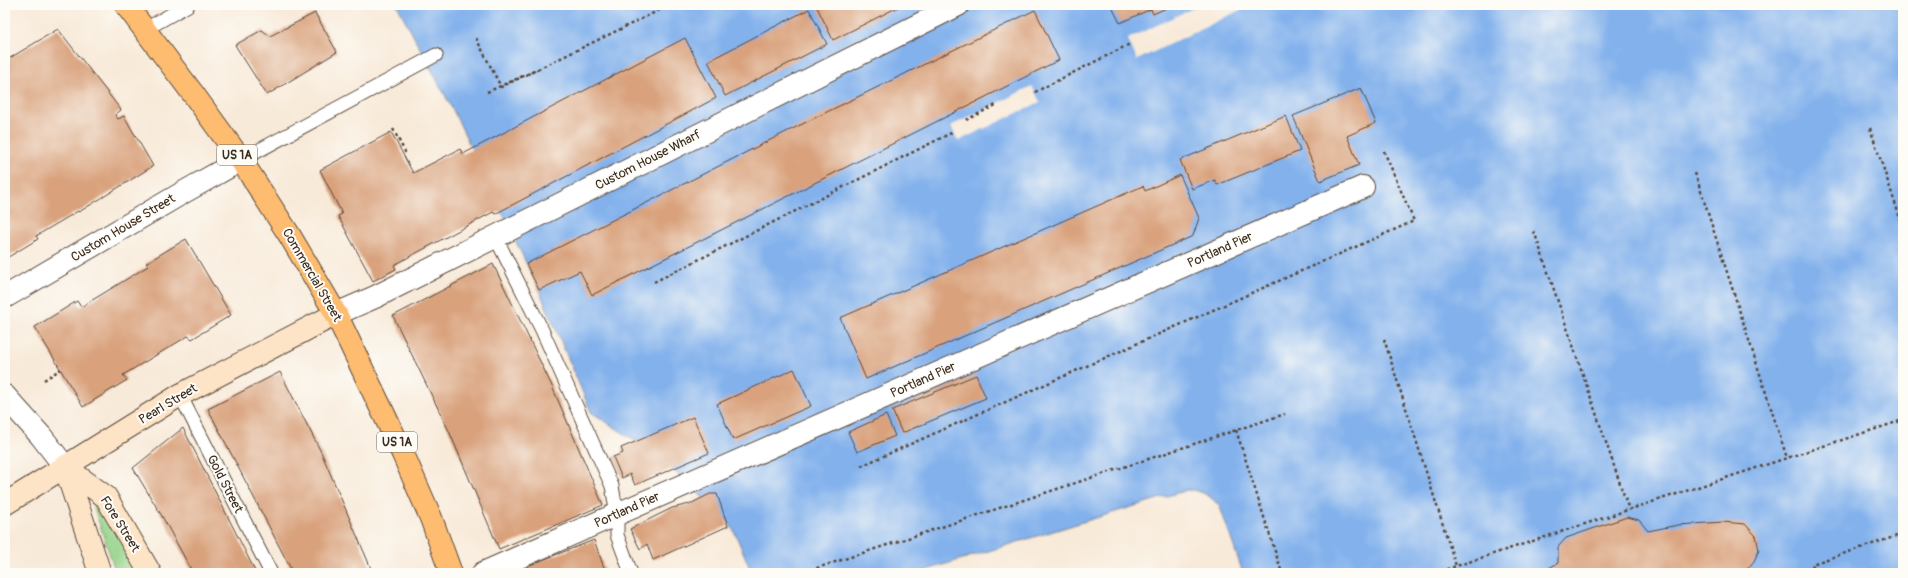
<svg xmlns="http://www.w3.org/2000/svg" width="1908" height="578" font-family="Pangolin,sans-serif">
<rect width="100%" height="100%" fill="#fdfcf7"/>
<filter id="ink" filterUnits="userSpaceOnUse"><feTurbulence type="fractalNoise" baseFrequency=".025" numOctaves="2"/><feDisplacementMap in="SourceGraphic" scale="8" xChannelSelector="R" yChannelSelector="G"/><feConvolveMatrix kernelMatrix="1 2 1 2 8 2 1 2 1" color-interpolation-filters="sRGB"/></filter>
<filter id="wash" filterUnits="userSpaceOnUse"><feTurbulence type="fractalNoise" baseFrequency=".012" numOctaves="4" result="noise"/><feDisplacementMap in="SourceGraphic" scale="16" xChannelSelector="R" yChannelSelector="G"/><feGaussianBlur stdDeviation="0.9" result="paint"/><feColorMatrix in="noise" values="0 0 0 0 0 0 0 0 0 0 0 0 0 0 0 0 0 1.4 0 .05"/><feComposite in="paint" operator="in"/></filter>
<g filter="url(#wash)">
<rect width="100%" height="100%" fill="#f8ead9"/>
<path fill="#92d186" stroke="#667e52" d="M91,491l50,82h-25l-27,-80z"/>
<path fill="#82b1ec" stroke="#5e6e85" d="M397,5h1506v568h-660l-23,-66c-9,-11 -18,-17 -33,-17l-270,83h-165l-18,-42 -7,-11 -70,-65 -66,-43 -52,-122 -84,-176z"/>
<path fill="#f8ead9" d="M1199,5h51l-113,55 -9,-21z
M1032,86l8,16 -82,39 -7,-15z"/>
<g id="blocks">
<path fill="#d9a27d" d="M816,5h86l-69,35z
M1111,5h62l-20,9 -2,-5 -31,14z
M809,9l18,35 -102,52 -17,-35z
M1035,10l24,50 -467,235 -12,-24 -41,19 -13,-26 258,-131z
M315,13l22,39 -70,43 -32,-50 27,-15 8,6z
M58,29l63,81 -6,5 3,4 6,-3 29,50 -74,46 -1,-1 -42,25 2,3 -33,20v-198z
M685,38l31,60 -221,116 -2,-2 -99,53 2,4 -23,12 -35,-65 4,-2 -22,-44 71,-38 22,41 47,-24 3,5z
M1361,88l15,35 -29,13 12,29 -39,16 -27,-65z
M1286,116l14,35 -83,34 -2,-5 -23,9 -12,-29z
M1180,175l19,43 -6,18 -327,143 -26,-61 303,-132 2,5z
M186,239l45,76 -39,24 -4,-3 -65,39 4,5 -44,27 -48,-80 42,-26 4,6 67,-41 -2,-3z
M493,264l58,120 52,121 -104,44 -50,-118 -56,-115z
M794,369l17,37 -78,34 -16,-36z
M280,372l41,80 52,121h-80l-85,-164z
M976,375l10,23 -84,35 -10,-23z
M886,415l9,21 -38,16 -9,-20z
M693,417l16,36 -74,32 -5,-11 -8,4 -9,-21 10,-4 -2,-5z
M183,428l55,109 18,36h-63l-30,-55 -30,-50z
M710,494h7l11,32 -75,34 -6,-16 -7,5 -10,-20 42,-21 18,-4z
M1627,517l12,3 9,11 30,-6 45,-3 22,2 11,12 3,14 -5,11 -10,12h-204l18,-10v-16l8,-9z
M594,540l12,33h-97z"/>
</g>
</g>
<g filter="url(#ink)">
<use href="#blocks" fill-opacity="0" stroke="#57473a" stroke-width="1"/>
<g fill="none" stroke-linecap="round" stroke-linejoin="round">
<defs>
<path id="lane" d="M144,30l44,-25
M241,160l195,-105
M495,236l47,94 70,156 5,29v20l14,38
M180,395l91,178"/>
<path id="street" d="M5,297l179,-105 57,-32
M336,314l39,-17 583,-292
M5,396l36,40 24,31
M483,573l880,-386"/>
<path id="secondary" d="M65,467l41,30 44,76
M65,467l35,106
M5,504l175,-109 156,-81"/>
<path id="primary" d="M126,5l68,90 47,65 49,76 46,78 67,140 28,64 20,55"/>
</defs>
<use href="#lane" stroke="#57473a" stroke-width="15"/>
<use href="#street" stroke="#57473a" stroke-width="24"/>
<use href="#secondary" stroke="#57473a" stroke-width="24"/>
<use href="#primary" stroke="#57473a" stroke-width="24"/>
<path stroke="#57473a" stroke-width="2.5" stroke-dasharray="3 3" stroke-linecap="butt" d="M476,38l25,49 169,-82
M1035,92l95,-48
M966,120l30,-15
M1870,128l33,99
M393,129l12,23 -2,1
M1695,173l92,285
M1534,231l95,279
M654,282l299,-150
M1384,339l72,227
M44,380l17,-11
M1236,430l46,143
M861,466l553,-245 -31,-72
M805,572l480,-158
M1435,573l468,-153
M1815,573l-3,-9 91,-30"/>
<use href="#lane" stroke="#fff" stroke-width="13"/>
<use href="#street" stroke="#fff" stroke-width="22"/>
<use href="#secondary" stroke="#fee4c6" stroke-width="22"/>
<use href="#primary" stroke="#fdbc70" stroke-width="22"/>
<path stroke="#57473a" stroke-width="2.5" stroke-dasharray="3 3" stroke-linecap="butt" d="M487,92l52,-23"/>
</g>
</g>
<g text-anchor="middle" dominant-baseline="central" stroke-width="4" stroke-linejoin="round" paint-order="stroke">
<g fill="#fdfcf7" stroke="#75695f" stroke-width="1">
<rect x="217" y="145" width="40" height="20" rx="3"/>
<rect x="377" y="432" width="40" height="20" rx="3"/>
</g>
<g font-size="12" font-weight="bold" fill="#3b2a1e">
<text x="237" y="155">US 1A</text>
<text x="397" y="442">US 1A</text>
</g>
<g font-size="13" fill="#3b2a1e" stroke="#fdfcf7">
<text transform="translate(648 160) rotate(-27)">Custom House Wharf</text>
<text transform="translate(123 228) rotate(-31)">Custom House Street</text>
<text transform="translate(1220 250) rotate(-24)">Portland Pier</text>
<text transform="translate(312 275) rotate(60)">Commercial Street</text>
<text transform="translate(923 380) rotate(-24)">Portland Pier</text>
<text transform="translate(168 404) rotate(-31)">Pearl Street</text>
<text transform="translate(225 484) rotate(63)">Gold Street</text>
<text transform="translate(627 510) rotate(-24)">Portland Pier</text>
<text transform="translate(120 524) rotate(58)">Fore Street</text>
</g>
</g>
<rect width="1908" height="578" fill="none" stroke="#fdfcf7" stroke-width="20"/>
</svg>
